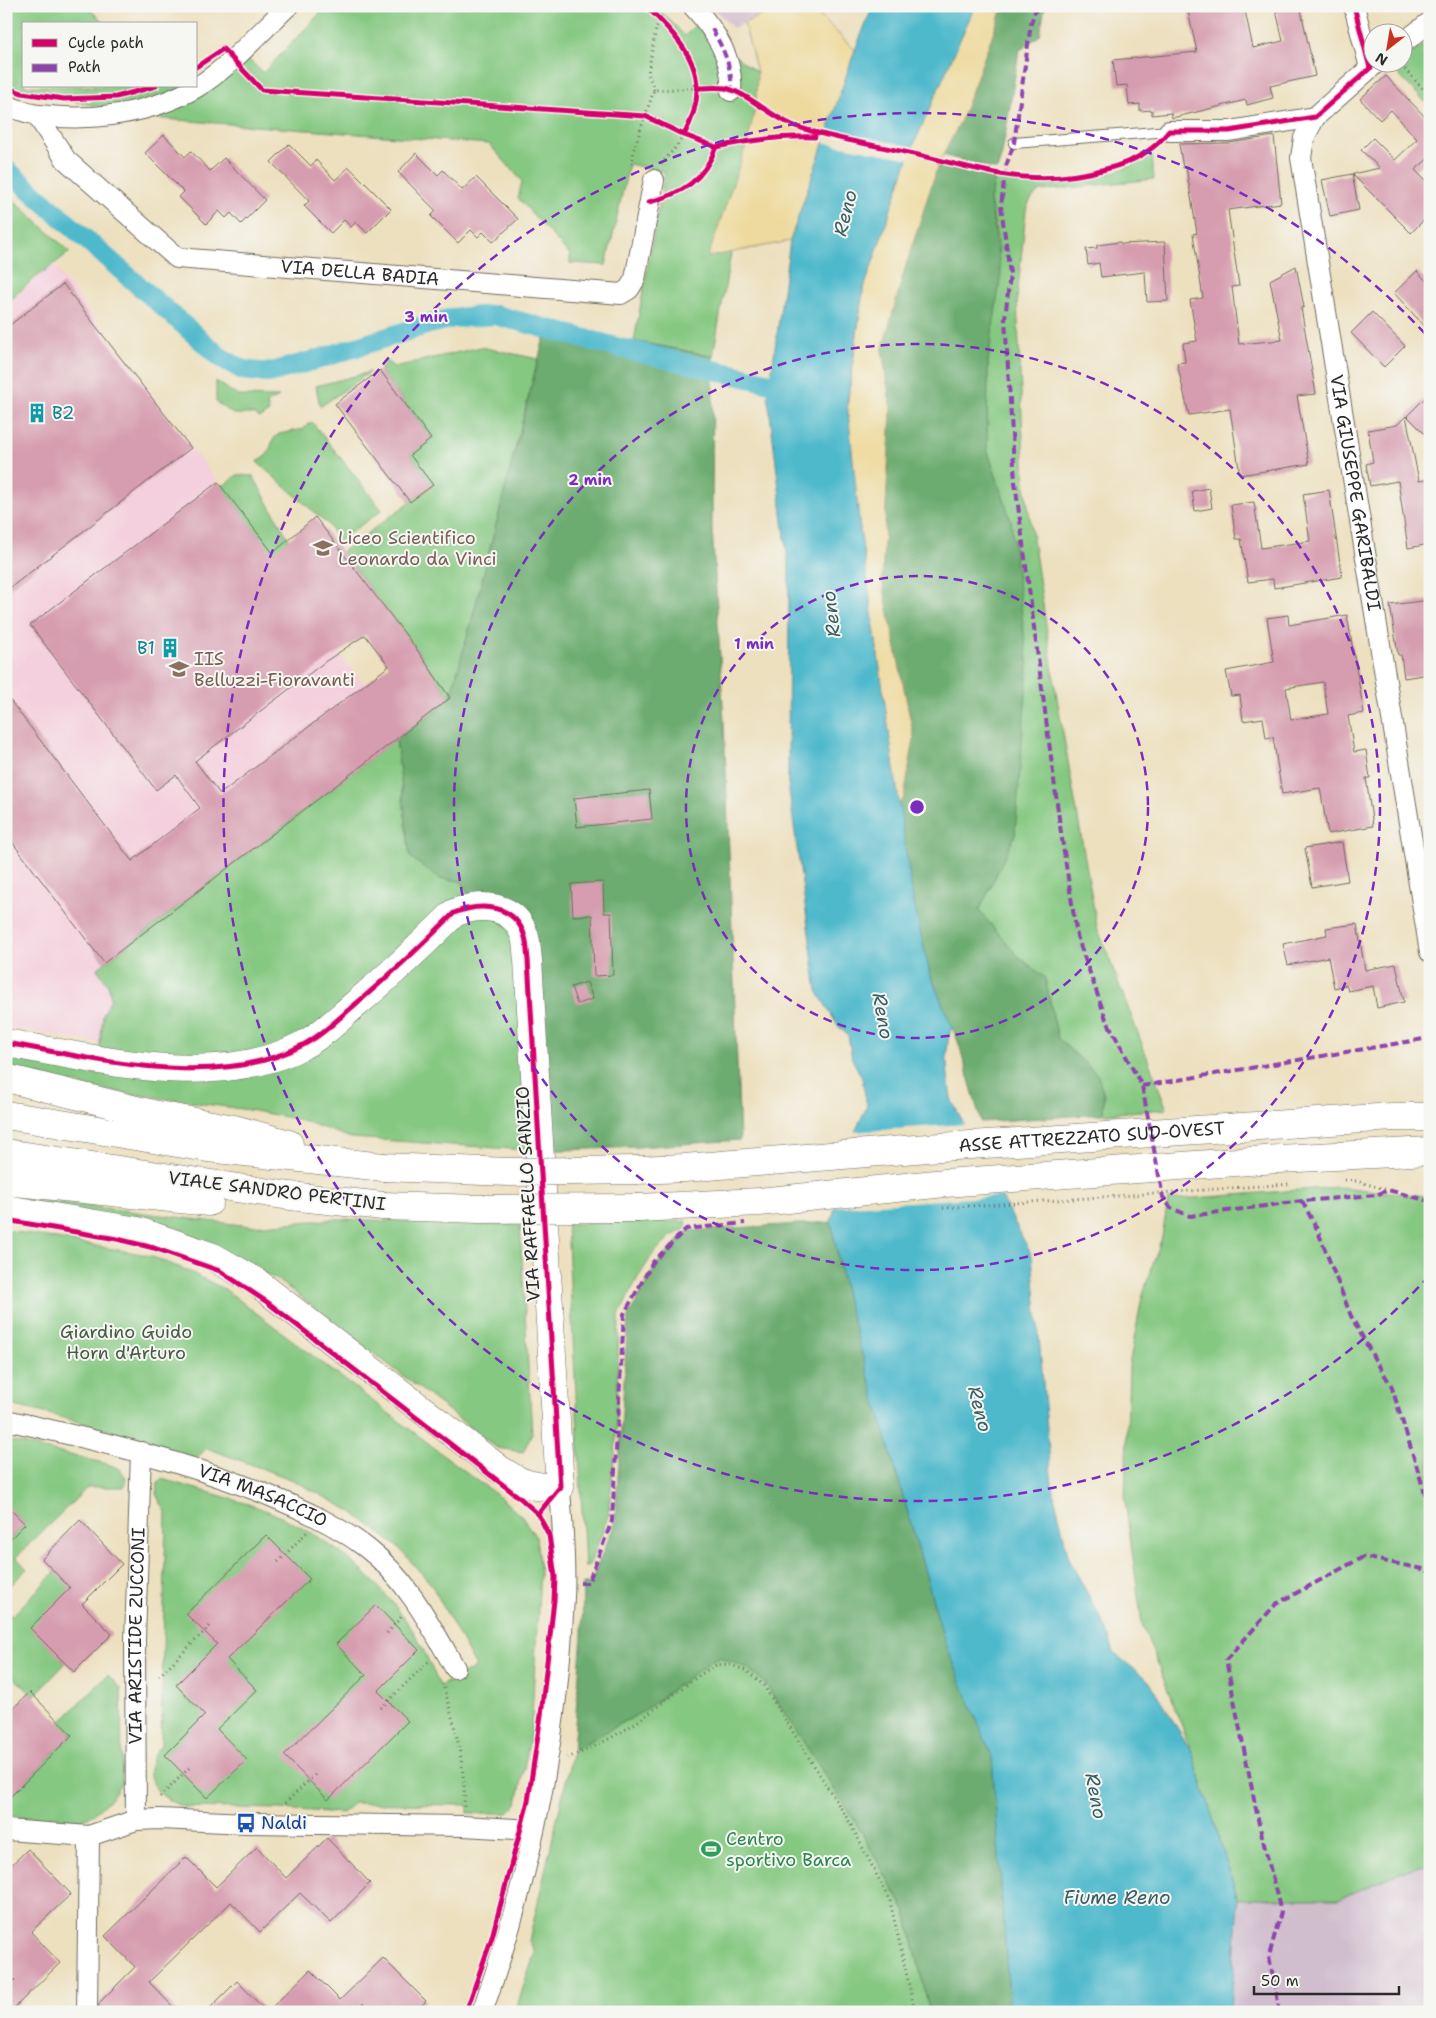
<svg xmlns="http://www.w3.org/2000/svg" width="1436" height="2018" font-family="'Shantell Sans',sans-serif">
<rect width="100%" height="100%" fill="#f6f6f2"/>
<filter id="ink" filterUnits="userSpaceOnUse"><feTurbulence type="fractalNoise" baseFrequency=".02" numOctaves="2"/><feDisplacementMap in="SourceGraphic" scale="10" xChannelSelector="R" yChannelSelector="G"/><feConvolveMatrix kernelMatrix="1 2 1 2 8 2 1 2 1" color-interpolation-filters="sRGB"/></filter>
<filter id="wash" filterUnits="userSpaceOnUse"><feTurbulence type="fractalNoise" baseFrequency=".0096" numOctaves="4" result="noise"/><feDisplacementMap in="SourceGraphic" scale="20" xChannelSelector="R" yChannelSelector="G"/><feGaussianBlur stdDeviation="1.12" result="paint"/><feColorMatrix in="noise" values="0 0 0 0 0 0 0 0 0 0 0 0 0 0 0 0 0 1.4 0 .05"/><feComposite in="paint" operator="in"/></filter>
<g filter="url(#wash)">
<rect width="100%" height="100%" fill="#ede0bf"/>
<path fill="#f4cfdd" d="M53,264l290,385 -5,4 27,32 50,-38 35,51 -54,41 -237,314 -153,-26v-722z"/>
<path fill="#d0bdcd" d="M711,6h70l-48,22z
M1419,1865l11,2v145h-199l7,-113h100z"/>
<path fill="#85c881" stroke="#587a56" d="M6,6h80l20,18h-82v62h172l52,-27 15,14 64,-67h329l29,30 10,-11 77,59 -42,174 -17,98 -79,-15 31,-169 -36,-8 -23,101 -36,-2v-8l-52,-57 4,-17 -33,-37 -339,-26 -86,-19 -42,-6 -16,-6z
M1430,40v67l-38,-39 7,-5 5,-1v-3z
M1152,155l2,24 -114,12c-7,5 -11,10 -14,19l-9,89 8,187 32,212 40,229 70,182 -64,5 1,-18 -6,-21 -40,-36 -13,-61 -27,-22 -39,-45 36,-76 -4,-314 -24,-72 1,-88 11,-113 -9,-48 5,-22c53,12 110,4 157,-23z
M6,193l64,59 -39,29 -25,23z
M481,347l57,12 -67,264 -21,75 -35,-51 -73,-95 91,-67 -23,-30 21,-17 -51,-68 6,-9 8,6z
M370,372l-50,35 -4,-21z
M216,381l22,15 41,1 -12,6 2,9 -9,6 -6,-4h-21l-17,-12z
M312,422l70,88 -43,31 -11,-17 -71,-62 11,-8 6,-16 5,-4 24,-5z
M237,475l16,1 40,71 50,102 -121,-162z
M396,739l14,118 30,22 21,2 17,26 43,20 19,224 -189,-13 -50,-18 -52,-10 -147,-20 -96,-23v-9l91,16 6,-59 8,-17 -3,-14 -11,-15z
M1339,1187l86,9 5,3v668l-11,-2 -81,34h-100l-46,-147 -50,-128 -17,-124 4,-134 13,-69 20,-60 6,-37z
M6,1196l244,30 88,-7 182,6 12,209 -9,18 -26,-4 -216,-166 -105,-55 -170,-27z
M687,1221l-1,7 -16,9 -17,17 -16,25 -18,36 -3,128 -8,73 -18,48 -5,3 -18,-343z
M6,1230l141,25 37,14 42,21 276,209 20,18 14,20 4,35 -9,161 -14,71 -9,9h-40v-8h-11l-103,-2 -12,10 -62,-4 -95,-2c-31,-9 -48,-35 -24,-62l5,-233 -9,-16 1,-14 4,-3c32,10 64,17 95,28 60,22 114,63 150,115 14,19 23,43 33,64l36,-19 -45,-83 -32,-36 -48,-37 -58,-31 -86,-32 -12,11c-62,-22 -125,-41 -189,-55z
M6,1440l102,24 12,5 6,9 -2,9h-36l-72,70 11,12 -21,21v-47l19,-19 -14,-14 -5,4z
M62,1565l16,16 -10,70 -7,8 4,5 -31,32 -23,-21 -5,4v-68l6,5z
M719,1657l29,11 17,15 90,138 51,92 24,99h-415l20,-60 -6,-11 44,-191 69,-38 69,-51z
M108,1675l13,13 1,94c-9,15 -24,31 -40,38l-76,-3v-16l66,-66 -12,-13z"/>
<path fill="#6cac6f" stroke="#4c6c4d" d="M1003,6h42l-5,29 -21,16 -17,103 -5,16 -54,-15 18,-35z
M938,165l57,13 -5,22 11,74 -13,87 -1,88 24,72 17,146 -13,168 -36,76 39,45 27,22 13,61 40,36 6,21 -1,18 -122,8 -22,-78 -29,-70 -17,-74 -14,-95 5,-8 10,-59 -32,-158 9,-170 -9,-59 23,-83z
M547,326l166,30 -1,171 12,194 16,419 -102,7 -98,4 -15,-213 -47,-31 -17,-26 -21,-2 -30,-22 -14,-118 54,-41 21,-75z
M831,1222l16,79 98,341 47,114 18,256h-80l-24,-100 -51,-91 -90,-138 -17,-15 -28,-11 -9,4 -69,51 -69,38 9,-116 1,-50h7l25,-61 13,-206 28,-52 32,-34z"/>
<path fill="#eeda9e" stroke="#8c8264" d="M781,6h29l45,44 -65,191 -82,16 40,-117 8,-36 1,-32 -13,-49z
M974,6h29l-42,114 -23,45 -33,103 -23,83 9,59 -9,170 32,158 -10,59 -5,8 -39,-276 -20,-69 23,-169 47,-138z"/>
<path fill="#4fb9cc" stroke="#3d727c" d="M873,6h102l-65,147 -47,138 -16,110 13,128 53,371 17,74 22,53c-9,22 -4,48 -1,72l81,157 20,230 17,73 38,71 7,23 35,28 43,71 46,147 -7,113h-221l-18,-255 -47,-115 -98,-341 -16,-79 24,-90 12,-26 -5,-28 -10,-19 -4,-23 -10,-10 -21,-35 -29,-208 1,-213 -21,-172 22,-157 65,-191z"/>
<path fill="#ede0bf" d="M826,129l83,17 6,2 -5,11 -89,-17z
M966,1124l38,72 -171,11 19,-75z"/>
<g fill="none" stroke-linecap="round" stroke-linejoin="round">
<path stroke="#4fb9cc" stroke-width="20" d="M6,169l214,188 23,13 25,3 51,-14 110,-35 24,-6 42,-3 121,32 179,42"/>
</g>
<g id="blocks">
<path fill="#d69caf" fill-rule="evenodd" d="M1187,6h57l9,42 30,-7 -8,-35h25l15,70 -45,10 3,12 -26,7 -1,-5 -74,18 -1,-5 -19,2v-5l-12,1v-7l-11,1 -2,-20 -11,1 -3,-26 84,-8z
M1386,76l44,46v35l-15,13 15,15v29l-19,19 -59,-59 28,-6 -19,-18 12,-12 22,22 22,-21 -26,-29 -11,10 -20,-21z
M164,135l21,22 6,-6 19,20 14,-13 41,42 -24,24 -10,-11 -5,5 -7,-7 -13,13 -27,-27 5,-5 -39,-39z
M1274,136l7,67 -53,7 11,76 -7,1 7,57 43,-4 -12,-60 26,-14 8,41 -3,1 15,86 -19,2 12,68 -69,11 -10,-66 -41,6 -12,-52 8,-1 -2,-19 14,-2 -7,-41 13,-2 -10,-64 4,-1 -11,-66 -3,1 -4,-24 50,-1z
M289,144l22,22 5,-6 19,20 14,-13 42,42 -24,24 -11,-11 -5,5 -7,-7 -13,13 -27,-27 5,-5 -38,-39z
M416,153l22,22 5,-5 19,20 14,-13 42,42 -25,23 -10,-10 -5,5 -7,-7 -13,13 -27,-27 5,-5 -38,-39z
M1352,174l7,36 -29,6 -8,-36z
M1120,242l1,2 44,-2 3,59 -21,1 -2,-30 -44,5 -2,-14 -11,2 -2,-16 11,-1v-3z
M1417,271l13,14v47l-36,-39z
M63,284l128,164 -185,143v-263z
M1372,312l33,34 -21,21 -33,-34z
M380,370l51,69 -21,16 23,30 -23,17 -75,-98z
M1430,393v46l-23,-23z
M1406,416l13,65 11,-2v65l-22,4 -10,-67 -28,5 -4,-22 7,-2 -5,-32 29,-5z
M218,482l55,71 42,-36 100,130 35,51 -346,265 -98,-129v-139l126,166 68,-53 -24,-33 -20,15 -126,-165zM365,635l24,31 -169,128 -25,-33 131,-100z
M1209,488l3,20 -17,3 -3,-20z
M1329,490l13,87 -68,11 -1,-9 -25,3 -7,-43h-5l-5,-34 23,-3 7,46 49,-7 -7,-47z
M1430,600v74l-26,4 -3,-23h-3l-8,-50z
M1288,615l1,10 58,-10 17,98 -16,3 6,36 12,-2 4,28h-4l7,48 -45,8 -8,-46 -38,6 -9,-57 -7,1 -3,-20 -20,3 -3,-26 -9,1 -5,-25 48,-9 -7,-44zM1323,682l5,32 -37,6 -5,-32z
M649,790l3,29 -75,8 -3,-29z
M1342,842l6,39 -36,6 -7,-39z
M603,882l1,31h7l2,62 -19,1 -2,-61 -19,1 -2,-32z
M1357,924l8,46 31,-6 8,38 -27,6 -4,-22 -25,5 -2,-6 -12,3 -6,-31 -40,8 -5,-21 44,-9 -1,-7z
M587,982l6,17 -16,5 -6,-17z
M6,1505l19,19 -19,19z
M80,1520l42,44 -40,40 30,30 -38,38 -44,-44 40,-40 -28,-29z
M266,1535l44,44 -83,80 30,31 -40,39 30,31 -40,38 -42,-43 40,-40 -29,-30 41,-41 -31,-30z
M376,1605l43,45 -41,41 30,30 -80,79 -44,-45 82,-80 -30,-31z
M30,1692l42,43 -66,66v-86z
M327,1838l43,45 -39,40 -31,-30 -40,39 -29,-30 -82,80 29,30h-79v-9l36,-36 -30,-31 81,-79 30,30 41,-40 29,31z
M28,1849l43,45 -40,38 29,31 -50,49h-4v-24l9,-8 -9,-9v-101z
M383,1958l43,43 -10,11h-44l-9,-9 -8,9h-88l43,-42 30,30z
M237,1981l30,31h-61z"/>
</g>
</g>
<g filter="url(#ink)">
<use href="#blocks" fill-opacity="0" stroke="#6f6a5f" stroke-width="1"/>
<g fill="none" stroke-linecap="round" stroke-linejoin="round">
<defs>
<path id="lane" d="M1014,143l155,-12"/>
<g id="street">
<path d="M693,6c21,23 41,52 38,85"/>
<path d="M1354,6l16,62"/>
<path d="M1404,42l26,-20"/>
<path id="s1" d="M1377,62l-62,55 -11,21 -3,20 129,794"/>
<path d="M6,105c11,4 22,9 33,10 52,7 112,-1 158,-28 33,-20 63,-55 91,-81"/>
<path id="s2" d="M37,115l29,45 111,98 444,36 8,-5 6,-10 19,-99"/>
<path d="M1169,131h60l86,-14"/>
<path id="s3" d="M6,1420c86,19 170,39 252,71 39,16 77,32 110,58 39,30 63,77 87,119"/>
<path id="s4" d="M136,1820l-1,-179 6,-189"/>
<path d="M6,1830l83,6 47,-16 24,-1 86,4 217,3 71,4"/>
<path d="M87,2012l2,-176"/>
<path d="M482,2012c48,-133 76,-274 82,-415 2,-36 -2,-74 -4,-110"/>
</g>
<path id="secondary" d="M6,1043c92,16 210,48 297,2 18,-9 33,-24 48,-37 36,-30 70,-62 103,-95 27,-11 61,-9 71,24 2,7 2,16 3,23l32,527c-27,1 -39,-3 -61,-18l-244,-188 -42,-24 -75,-26 -132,-22"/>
<g id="highway">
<path d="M6,1078l151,37 77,14 55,15"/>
<path d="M6,1115l202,33 175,19"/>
<path d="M6,1153l284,43 93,10"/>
<path id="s5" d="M637,1170l47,-2 256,-21 453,-30h37"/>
<path d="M6,1181l203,21"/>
<path d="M639,1208l120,-6 186,-19 334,-24 151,-8"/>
</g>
</defs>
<use href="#lane" stroke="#6f6a5f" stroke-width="12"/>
<use href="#street" stroke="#6f6a5f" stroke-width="22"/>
<use href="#secondary" stroke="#6f6a5f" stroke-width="29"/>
<use href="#highway" stroke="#6f6a5f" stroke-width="29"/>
<path stroke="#6f6a5f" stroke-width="3" stroke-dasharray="1 4" stroke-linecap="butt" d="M1398,62l32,34
M654,90l-6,-17 10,-55
M632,164l2,-15 20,-59 44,-2
M661,164l15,-17 8,-12
M1345,1180l11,1 32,9
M943,1208l346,-24
M278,1562l29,-30
M387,1633l15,-17
M159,1676l53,-52
M444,1688c11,38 22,79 20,119
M381,1708l49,-48
M567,1758c29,-11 57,-26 81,-44 12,-8 59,-47 69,-49 18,-3 35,8 47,21l86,137 40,78 25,111
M160,1797l31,-31
M285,1803l32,-30"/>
<use href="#lane" stroke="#fff" stroke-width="10"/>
<use href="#street" stroke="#fff" stroke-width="20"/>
<use href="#secondary" stroke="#fff" stroke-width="28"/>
<use href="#highway" stroke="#fff" stroke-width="28"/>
<defs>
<path id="highway-bridge" d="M383,1167l126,5 128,-2
M383,1206l97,3 159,-1"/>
</defs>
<use href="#highway-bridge" stroke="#6f6a5f" stroke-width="29" stroke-linecap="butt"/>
<use href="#highway-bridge" stroke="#fff" stroke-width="28"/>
<path stroke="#8e44ad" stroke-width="4" stroke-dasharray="8 4" stroke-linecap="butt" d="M1037,6l-6,17 -17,120 -8,23 -5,40 9,68 -5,45 10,163 45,344 17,110 29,83 36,67 21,111 8,11 19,8 112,-15 74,-6 12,-5 34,9 8,3
M712,29c11,19 21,39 19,62
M1142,1086l288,-48
M1302,1201l15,28 34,87 23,42 17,27 39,124
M580,1583h8l24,-62 12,-207 29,-52 33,-33 59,-6
M1280,2012l-11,-56 12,-44 -22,-88 -33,-164 50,-56 87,-47 60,12 7,3"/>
<defs>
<path id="cycleway" d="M646,6c41,40 69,71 38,129
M1354,6l16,62
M196,67l27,-18 39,41 383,26 39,19 32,12
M6,87l16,6 42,6 52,-2 40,-11
M698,88c9,0 19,-1 27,0 21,4 48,30 70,38 37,13 76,18 114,27 74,16 119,37 197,16 24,-6 47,-17 63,-38h60l86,-14 62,-55
M716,147c34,-7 65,-11 99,-10
M649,202c33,-8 55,-22 67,-55
M6,1043c92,16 210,48 297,2 18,-9 33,-24 48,-37 36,-30 70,-62 103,-95 27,-11 61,-9 71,24 2,7 2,16 3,23l32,527 -22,27
M6,1220l111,19 37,9 66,23 47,31 253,196 18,16 11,21 6,42 -1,23 -13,115 -13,86 -36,136 -26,75"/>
</defs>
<use href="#cycleway" stroke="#f6f6f2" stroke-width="8"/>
<use href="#cycleway" stroke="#d6006c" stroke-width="5"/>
</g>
</g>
<g fill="none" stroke="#7b2cbf" stroke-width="2.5" stroke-dasharray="9 6">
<circle cx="917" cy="807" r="231"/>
<circle cx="917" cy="807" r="463"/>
<path d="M1429 1276A694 694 0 1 1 1429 338"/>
</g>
<defs>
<symbol id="building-bare" viewBox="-9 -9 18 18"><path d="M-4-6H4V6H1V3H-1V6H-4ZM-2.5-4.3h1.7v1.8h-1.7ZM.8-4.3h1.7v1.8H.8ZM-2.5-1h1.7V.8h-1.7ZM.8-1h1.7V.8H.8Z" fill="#0f9aa8" stroke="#f6f6f2" stroke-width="2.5" paint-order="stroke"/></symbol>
<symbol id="school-bare" viewBox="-9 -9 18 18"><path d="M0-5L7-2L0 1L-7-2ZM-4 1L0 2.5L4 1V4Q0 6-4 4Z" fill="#8d6e63" stroke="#f6f6f2" stroke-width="2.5" paint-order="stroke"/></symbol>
<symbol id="bus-bare" viewBox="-9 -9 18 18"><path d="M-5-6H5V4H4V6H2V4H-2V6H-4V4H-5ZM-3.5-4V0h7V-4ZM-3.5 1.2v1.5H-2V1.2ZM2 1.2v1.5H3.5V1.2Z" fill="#1a4fb4" stroke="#f6f6f2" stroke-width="2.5" paint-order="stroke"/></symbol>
<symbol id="stadium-bare" viewBox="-9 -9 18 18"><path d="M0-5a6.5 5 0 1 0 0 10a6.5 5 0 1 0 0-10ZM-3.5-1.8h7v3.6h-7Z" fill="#2e9e5b" stroke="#f6f6f2" stroke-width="2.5" paint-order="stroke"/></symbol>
</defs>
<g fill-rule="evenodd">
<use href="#building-bare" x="23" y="399" width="28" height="28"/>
<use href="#school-bare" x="309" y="534" width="28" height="28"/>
<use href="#building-bare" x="156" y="634" width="28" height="28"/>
<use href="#school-bare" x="165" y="655" width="28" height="28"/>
<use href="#bus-bare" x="232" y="1809" width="28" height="28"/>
<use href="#stadium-bare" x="697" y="1835" width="28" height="28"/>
</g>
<g text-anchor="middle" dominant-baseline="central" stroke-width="4" stroke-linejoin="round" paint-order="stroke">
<g font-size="18" fill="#2b2b2b" stroke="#f6f6f2">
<text stroke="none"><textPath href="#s2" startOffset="385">VIA DELLA BADIA</textPath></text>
<text stroke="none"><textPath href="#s1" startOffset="466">VIA GIUSEPPE GARIBALDI</textPath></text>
<text stroke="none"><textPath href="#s5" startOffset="456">ASSE ATTREZZATO SUD-OVEST</textPath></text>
<text transform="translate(277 1191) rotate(7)">VIALE SANDRO PERTINI</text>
<text transform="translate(528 1194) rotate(-93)">VIA RAFFAELLO SANZIO</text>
<text stroke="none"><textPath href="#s3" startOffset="268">VIA MASACCIO</textPath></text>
<text stroke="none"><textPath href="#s4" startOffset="184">VIA ARISTIDE ZUCCONI</textPath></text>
</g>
<g font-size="18" fill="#0d838f" stroke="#f6f6f2" text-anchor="start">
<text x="52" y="413">B2</text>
<text x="155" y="648" text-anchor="end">B1</text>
</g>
<g font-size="18" fill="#785e54" stroke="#f6f6f2" text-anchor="start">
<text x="338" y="538">Liceo Scientifico<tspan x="338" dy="21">Leonardo da Vinci</tspan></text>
<text x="194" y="659">IIS<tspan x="194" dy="21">Belluzzi-Fioravanti</tspan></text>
</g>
<g font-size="18" fill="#465a45" stroke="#f6f6f2">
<text x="126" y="1332">Giardino Guido<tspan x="126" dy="21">Horn d'Arturo</tspan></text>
</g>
<g font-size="18" fill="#164399" stroke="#f6f6f2" text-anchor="start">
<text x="261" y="1823">Naldi</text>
</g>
<g font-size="18" fill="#27864d" stroke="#f6f6f2" text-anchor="start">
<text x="726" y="1839">Centro<tspan x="726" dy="21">sportivo Barca</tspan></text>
</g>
<g font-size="19" font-style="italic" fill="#385d63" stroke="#f6f6f2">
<text transform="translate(845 213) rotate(-76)">Reno</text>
<text transform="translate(831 614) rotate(-97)">Reno</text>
<text transform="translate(883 1016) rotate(80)">Reno</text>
<text transform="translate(980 1409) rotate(75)">Reno</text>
<text transform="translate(1096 1796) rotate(79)">Reno</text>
<text x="1117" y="1897">Fiume Reno</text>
</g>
</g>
<circle cx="917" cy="807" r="8" fill="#7b2cbf" stroke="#f6f6f2" stroke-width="2.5"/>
<g font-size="15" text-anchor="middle" font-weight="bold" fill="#7b2cbf" stroke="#f6f6f2" stroke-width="4" stroke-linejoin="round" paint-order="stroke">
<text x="426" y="322">3 min</text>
<text x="590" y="485">2 min</text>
<text x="754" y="649">1 min</text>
</g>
<rect width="1436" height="2018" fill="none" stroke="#f6f6f2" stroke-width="25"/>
<rect x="22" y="22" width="175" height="65" fill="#f6f6f2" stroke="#a5a5a2"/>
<rect x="32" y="39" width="25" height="8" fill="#d6006c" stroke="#a5a5a2"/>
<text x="68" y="48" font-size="15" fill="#2b2b2b">Cycle path</text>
<rect x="32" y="64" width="25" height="8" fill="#8e44ad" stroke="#a5a5a2"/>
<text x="68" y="72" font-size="15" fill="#2b2b2b">Path</text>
<g transform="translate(1388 48) rotate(211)"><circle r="24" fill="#f6f6f2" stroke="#a5a5a2"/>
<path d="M0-4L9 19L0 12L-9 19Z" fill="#c8321e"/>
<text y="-8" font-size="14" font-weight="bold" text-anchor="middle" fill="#2b2b2b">N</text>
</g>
<path d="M1254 1986v8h145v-8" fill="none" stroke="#2b2b2b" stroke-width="2.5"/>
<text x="1261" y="1986" font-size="15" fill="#2b2b2b" stroke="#f6f6f2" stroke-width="4" paint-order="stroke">50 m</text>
</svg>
